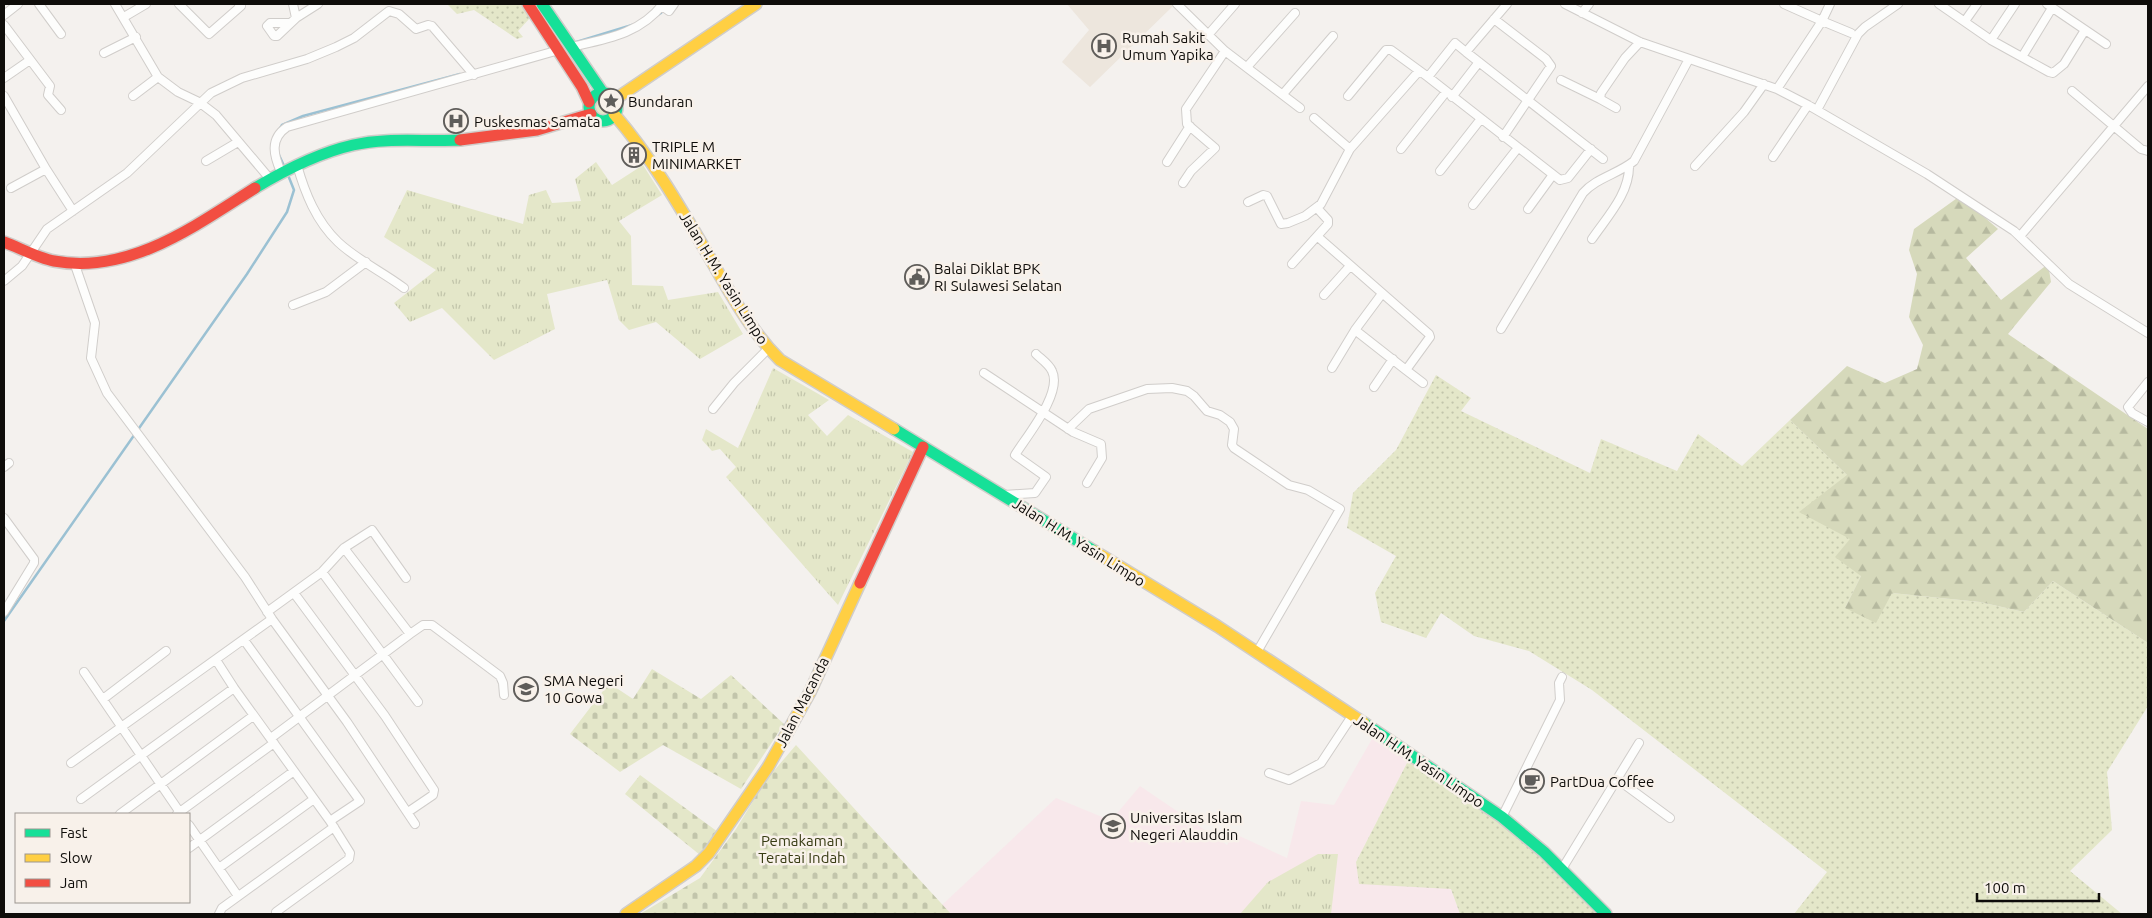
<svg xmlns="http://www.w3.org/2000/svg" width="2152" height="918" font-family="Ubuntu,sans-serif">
<defs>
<pattern id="grass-dots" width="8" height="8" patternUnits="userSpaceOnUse" patternTransform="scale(1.25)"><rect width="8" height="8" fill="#e4e7c9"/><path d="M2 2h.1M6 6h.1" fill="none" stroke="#c2c5ab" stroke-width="1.8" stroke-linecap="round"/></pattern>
<pattern id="forest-firs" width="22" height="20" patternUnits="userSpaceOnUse" patternTransform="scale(1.25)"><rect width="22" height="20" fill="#d6d9bb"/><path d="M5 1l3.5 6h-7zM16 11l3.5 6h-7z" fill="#b6b99f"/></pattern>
<pattern id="cemetery-stones" width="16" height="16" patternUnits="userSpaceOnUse" patternTransform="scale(1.25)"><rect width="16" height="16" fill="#e4e7c9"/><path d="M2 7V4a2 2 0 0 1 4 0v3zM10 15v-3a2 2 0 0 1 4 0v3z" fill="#c2c5ab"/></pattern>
<pattern id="park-tufts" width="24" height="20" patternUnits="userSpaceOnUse" patternTransform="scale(1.25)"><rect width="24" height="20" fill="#e4e7c9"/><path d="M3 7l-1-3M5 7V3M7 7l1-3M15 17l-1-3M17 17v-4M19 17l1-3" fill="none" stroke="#c2c5ab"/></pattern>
</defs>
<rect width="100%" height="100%" fill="#f4f1ee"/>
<path fill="#ede6dd" d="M1067,4h106l1,1 -84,82 -28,-25 27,-32z"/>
<path fill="#f8e8eb" d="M1372,739l36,22 -52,101 95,27 9,25h-509l-9,-9 114,-107 51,21 6,-1 27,-32 87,59 6,-12 54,25 14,-57 33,4z"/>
<path fill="url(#grass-dots)" d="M447,4h73l10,14 -12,13 5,6 -6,2 -43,-29 -17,4z
M1436,375l35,23 -10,13 129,62 11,-34 76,32 21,-37 44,32 48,-46 57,55 4,64 10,37 -16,32 47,-15 88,9 44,10 29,-31 95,62v63l-41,66 5,58 -42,41 52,43h-328l33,-42 -235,-182 -63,-39 -55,-15 -33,-23 -15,25 -45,-16 -6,-29 21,-37 -49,-28 6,-35 43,-43z
M1408,761l90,61 53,42 48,50h-139l-9,-25 -92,-5 -3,-22z"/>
<path fill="url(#forest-firs)" d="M1960,196l38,33 -32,29 35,42 47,-36 3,18 -43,52 140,95v214l-95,-62 -29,31 -44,-10 -88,-9 -16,30 -31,-15 16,-32 -26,-19 15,-18 -51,-27 48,-37 -57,-55 57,-54 38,17 32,-14 6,-24 -14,-28 8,-43 -8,-24 5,-21z"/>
<path fill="url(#cemetery-stones)" d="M652,669l49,30 30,-24 53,49 -43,65 -78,-44 -43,27 -50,-38 39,-51 24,16z
M796,745l155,169h-311l60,-36 36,-49 30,-49z
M640,775l78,57 -18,23 -75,-61z"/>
<path fill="url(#park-tufts)" d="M596,162l16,23 31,-20 19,30 -43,26 12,15 1,49 31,1 5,14 50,-8 25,42 -43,25 -44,-37 -27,8 -10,-10 -12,-40 -60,14 8,35 -61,31 -52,-52 -32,14 -16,-19 42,-33 -52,-33 23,-47 116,34 6,-29 17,-5 6,13 29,-2 -6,-22z
M773,368l56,32 -21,15 19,21 21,-21 65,37 -75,153 -112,-128 10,-10 -16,-18 -8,2 -10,-11 4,-11 32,19z
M1318,854h20l-7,60h-91l28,-32z"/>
<path fill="#e4e7c9" d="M589 107a14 14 0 1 1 28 0a14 14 0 1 1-28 0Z"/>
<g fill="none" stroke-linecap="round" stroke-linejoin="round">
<path stroke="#9bc1d3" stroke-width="2.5" d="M656,16l5,-3 7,-9
M573,43l59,-18
M279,130l3,-5 21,-9 157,-42
M279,155l6,13
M4,621l243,-347 40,-62 7,-22 -6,-15"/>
<defs>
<path id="street" d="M39,4l22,30
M115,4l43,73 20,15 21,10 17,13 54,64
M179,4l30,30 32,-28 -2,-2
M293,4l3,14 22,-14
M1177,4l48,47 75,57
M1565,4l75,38 137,47 45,-68 -38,-17
M1830,4l-8,17 29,12
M1939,4l52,36 58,32 4,1 11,-9 21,-34
M2047,4l59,40
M662,6l7,5 5,-7
M1582,13l7,-9
M4,15l14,-11
M124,17l22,-13
M1494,19l52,40 5,7 -48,71
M1965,21l12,-17
M290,23h-20l-3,3 7,10h3l19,-18
M4,25l46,61 -2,9 13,15
M1208,35l27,-31
M1991,40l24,-36
M571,47c35,-8 69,-13 92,-43
M1466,52l137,107
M104,53l32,-16
M2022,57l30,-49
M1247,67l48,-54
M1428,77l132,103 8,-2 23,-29
M4,78l26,-18
M1561,80l39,19
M1777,89l31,16 119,69 87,57 55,53 79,49
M2072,91l69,58 7,2
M1283,94l50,-58
M4,96l42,73 -35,19
M133,96l25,-19
M1348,96l38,-46h5l37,27 27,-34 11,9 41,-48
M1452,97l27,-35
M1616,108l-16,-9 1,-6 24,-35 15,-16
M1817,110l41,-76 7,-7 33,-23
M1314,118l36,31
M1401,149l45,-57
M1773,157l35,-52
M206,161l32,-19
M1167,162l23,-36
M297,165c8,28 19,56 41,77 19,18 45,30 66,46
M1695,166l49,-54 20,-28
M46,169l27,42
M1440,171l40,-51
M281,172c-7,-16 -12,-33 6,-45l272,-77
M1183,183l8,-12 24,-23 -28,-24 -1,-15 39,-58
M1248,202l15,-7 4,1 14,28 7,-1 17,-7 16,-12 29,-55 69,-78
M1473,205l44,-56
M1528,209l24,-33
M2021,235l127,-149
M1318,237l111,97 1,3 -24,33 17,13
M1592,239c15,-22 38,-46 37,-74
M1292,264l36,-40v-4l-11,-12
M4,281l18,-15 25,-37 80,-56 84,-80 31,-15 65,-19 29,-12 18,-9 35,-27 10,3 17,15 12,-4 4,1 42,49
M1324,295l26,-29
M293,305l33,-13 40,-30
M1501,329l82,-136c13,-15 35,-19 51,-32l55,-102
M1355,330l26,-35
M1332,368l23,-38 51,40
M984,373l89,59 28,12 1,14 -15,25
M2148,382l-20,25 4,6 16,9
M1374,387l19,-28
M713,409l21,-26 34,-34
M1068,429l21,-20 58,-20 25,-1 15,3 7,5 13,15 13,4 10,7 4,7 -2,16 2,3 55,37 19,5 32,19 -83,143
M4,467l5,-4
M1004,495l31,-2 11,-16 -31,-22c11,-18 48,-62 37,-84 -3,-7 -11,-12 -16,-17
M4,518l30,41v4l-30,49
M344,548l66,86
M322,572l96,130
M294,593l91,123 49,74 -1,5 -25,17
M267,612l55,-40 22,-24 28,-18 34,48
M272,619l75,103 68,102
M244,640l116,161 -30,20
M216,660l18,28 96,133 20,32 -1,6 -73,53
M84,672l97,142
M103,699l63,-48
M271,738l139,-104 13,-9h9l68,51 3,7 1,12
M71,763l201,-144 -27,-42 -138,-184 -16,-35 4,-35 -20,-58
M1269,773l20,7 32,-17 31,-47
M1617,779l53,39
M81,799l153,-111
M120,814l133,-98
M177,814l97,-71
M1502,817l58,-117 -1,-17 3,-6
M189,825l49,71
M189,848l105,-77
M219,868l95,-69
M1562,869l77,-126
M219,914l3,-6 112,-81"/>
<path id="fast" d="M542,4l61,89
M589 107a14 14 0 1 1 28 0a14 14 0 1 1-28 0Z
M255,188c30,-18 63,-35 98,-43 34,-8 72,-3 107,-5
M894,429l200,122
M1364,723l138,94 42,35 62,62"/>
<path id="slow" d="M614,100l142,-96
M614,114c37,43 65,91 93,139 22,38 42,76 73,107l114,69
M1094,551l123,75 147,97
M626,914l70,-48 13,-13 59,-86 42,-75 50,-109"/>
<path id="jam" d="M528,4l54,83 7,15
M460,140l77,-10 54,-16
M4,242c16,6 34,16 50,19 75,14 141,-35 201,-73
M860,583l63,-136"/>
</defs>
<use href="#street" stroke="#d0cdca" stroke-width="10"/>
<use href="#fast" stroke="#d0cdca" stroke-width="14"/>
<use href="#slow" stroke="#d0cdca" stroke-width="14"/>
<use href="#jam" stroke="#d0cdca" stroke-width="14"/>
<use href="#street" stroke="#fdfdfc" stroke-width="8"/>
<use href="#fast" stroke="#16e098" stroke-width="11"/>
<use href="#slow" stroke="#ffcf43" stroke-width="11"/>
<use href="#jam" stroke="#f24e42" stroke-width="11"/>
</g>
<defs>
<symbol id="hospital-ring" viewBox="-11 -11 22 22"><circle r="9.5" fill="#f8f1ea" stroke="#5f5d5a" stroke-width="1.5"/><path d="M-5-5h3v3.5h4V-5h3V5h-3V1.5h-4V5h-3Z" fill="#5f5d5a"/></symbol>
<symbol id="sight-ring" viewBox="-11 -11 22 22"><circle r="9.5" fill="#f8f1ea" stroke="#5f5d5a" stroke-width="1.5"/><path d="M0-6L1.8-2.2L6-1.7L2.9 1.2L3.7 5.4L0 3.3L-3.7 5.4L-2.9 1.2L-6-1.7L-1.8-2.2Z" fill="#5f5d5a"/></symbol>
<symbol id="building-ring" viewBox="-11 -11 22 22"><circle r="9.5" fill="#f8f1ea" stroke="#5f5d5a" stroke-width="1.5"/><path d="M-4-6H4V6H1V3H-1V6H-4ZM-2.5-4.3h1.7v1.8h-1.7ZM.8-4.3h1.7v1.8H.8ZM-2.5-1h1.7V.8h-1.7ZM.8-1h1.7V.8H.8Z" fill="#5f5d5a"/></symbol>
<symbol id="civic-ring" viewBox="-11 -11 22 22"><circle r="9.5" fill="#f8f1ea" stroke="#5f5d5a" stroke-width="1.5"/><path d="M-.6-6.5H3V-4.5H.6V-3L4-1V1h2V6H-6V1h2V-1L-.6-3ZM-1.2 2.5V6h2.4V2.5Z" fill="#5f5d5a"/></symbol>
<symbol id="school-ring" viewBox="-11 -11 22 22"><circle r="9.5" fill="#f8f1ea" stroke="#5f5d5a" stroke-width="1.5"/><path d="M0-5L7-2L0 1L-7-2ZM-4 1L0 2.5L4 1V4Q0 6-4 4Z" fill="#5f5d5a"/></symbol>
<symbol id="cafe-ring" viewBox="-11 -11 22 22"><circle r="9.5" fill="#f8f1ea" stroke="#5f5d5a" stroke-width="1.5"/><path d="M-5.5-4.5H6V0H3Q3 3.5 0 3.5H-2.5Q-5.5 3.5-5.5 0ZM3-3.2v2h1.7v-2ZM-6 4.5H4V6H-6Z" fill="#5f5d5a"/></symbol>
<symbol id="university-ring" viewBox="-11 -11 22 22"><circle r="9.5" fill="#f8f1ea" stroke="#5f5d5a" stroke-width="1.5"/><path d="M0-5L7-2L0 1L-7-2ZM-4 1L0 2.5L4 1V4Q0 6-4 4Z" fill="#5f5d5a"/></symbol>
</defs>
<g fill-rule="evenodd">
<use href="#hospital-ring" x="1090" y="32" width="28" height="28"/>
<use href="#sight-ring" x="597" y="87" width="28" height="28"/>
<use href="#hospital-ring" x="442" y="107" width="28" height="28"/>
<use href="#building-ring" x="620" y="141" width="28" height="28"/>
<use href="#civic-ring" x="903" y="263" width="28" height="28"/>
<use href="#school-ring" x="512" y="675" width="28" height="28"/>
<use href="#cafe-ring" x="1518" y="767" width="28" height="28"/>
<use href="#university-ring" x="1099" y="812" width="28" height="28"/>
</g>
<g text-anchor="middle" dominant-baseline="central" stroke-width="5" stroke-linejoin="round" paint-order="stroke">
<g font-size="15" fill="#0f0d0a" stroke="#f8f1ea" text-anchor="start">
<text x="1122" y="37">Rumah Sakit<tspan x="1122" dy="17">Umum Yapika</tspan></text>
<text x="628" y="101">Bundaran</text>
<text x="474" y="121">Puskesmas Samata</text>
<text x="652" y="146">TRIPLE M<tspan x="652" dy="17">MINIMARKET</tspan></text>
<text x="934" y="268">Balai Diklat BPK<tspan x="934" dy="17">RI Sulawesi Selatan</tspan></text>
<text x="544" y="680">SMA Negeri<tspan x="544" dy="17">10 Gowa</tspan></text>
<text x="1550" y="781">PartDua Coffee</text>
<text x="1130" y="817">Universitas Islam<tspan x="1130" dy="17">Negeri Alauddin</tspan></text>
</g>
<g font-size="15" fill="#0f0d0a" stroke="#f8f1ea">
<text transform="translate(724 278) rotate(58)">Jalan H.M. Yasin Limpo</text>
<text transform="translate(1079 542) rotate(32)">Jalan H.M. Yasin Limpo</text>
<text transform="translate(802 702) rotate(-63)">Jalan Macanda</text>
<text transform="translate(1419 761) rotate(34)">Jalan H.M. Yasin Limpo</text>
</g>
<g font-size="15" fill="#383c14" stroke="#f8f1ea">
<text x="802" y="840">Pemakaman<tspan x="802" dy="17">Teratai Indah</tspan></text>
</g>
</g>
<rect width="2152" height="918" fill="none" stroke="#0f0d0a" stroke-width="10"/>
<rect x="15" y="813" width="175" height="90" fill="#f8f1ea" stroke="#9b9690"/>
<rect x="25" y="829" width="25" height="8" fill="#16e098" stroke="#9b9690"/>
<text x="60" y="838" font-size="15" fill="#0f0d0a">Fast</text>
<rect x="25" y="854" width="25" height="8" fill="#ffcf43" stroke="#9b9690"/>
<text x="60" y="863" font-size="15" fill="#0f0d0a">Slow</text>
<rect x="25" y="879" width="25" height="8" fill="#f24e42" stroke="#9b9690"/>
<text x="60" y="888" font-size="15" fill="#0f0d0a">Jam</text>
<path d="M1977 893v8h122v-8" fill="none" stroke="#0f0d0a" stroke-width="2.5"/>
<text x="1984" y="893" font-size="15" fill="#0f0d0a" stroke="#f8f1ea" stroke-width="4" paint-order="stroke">100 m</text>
</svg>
